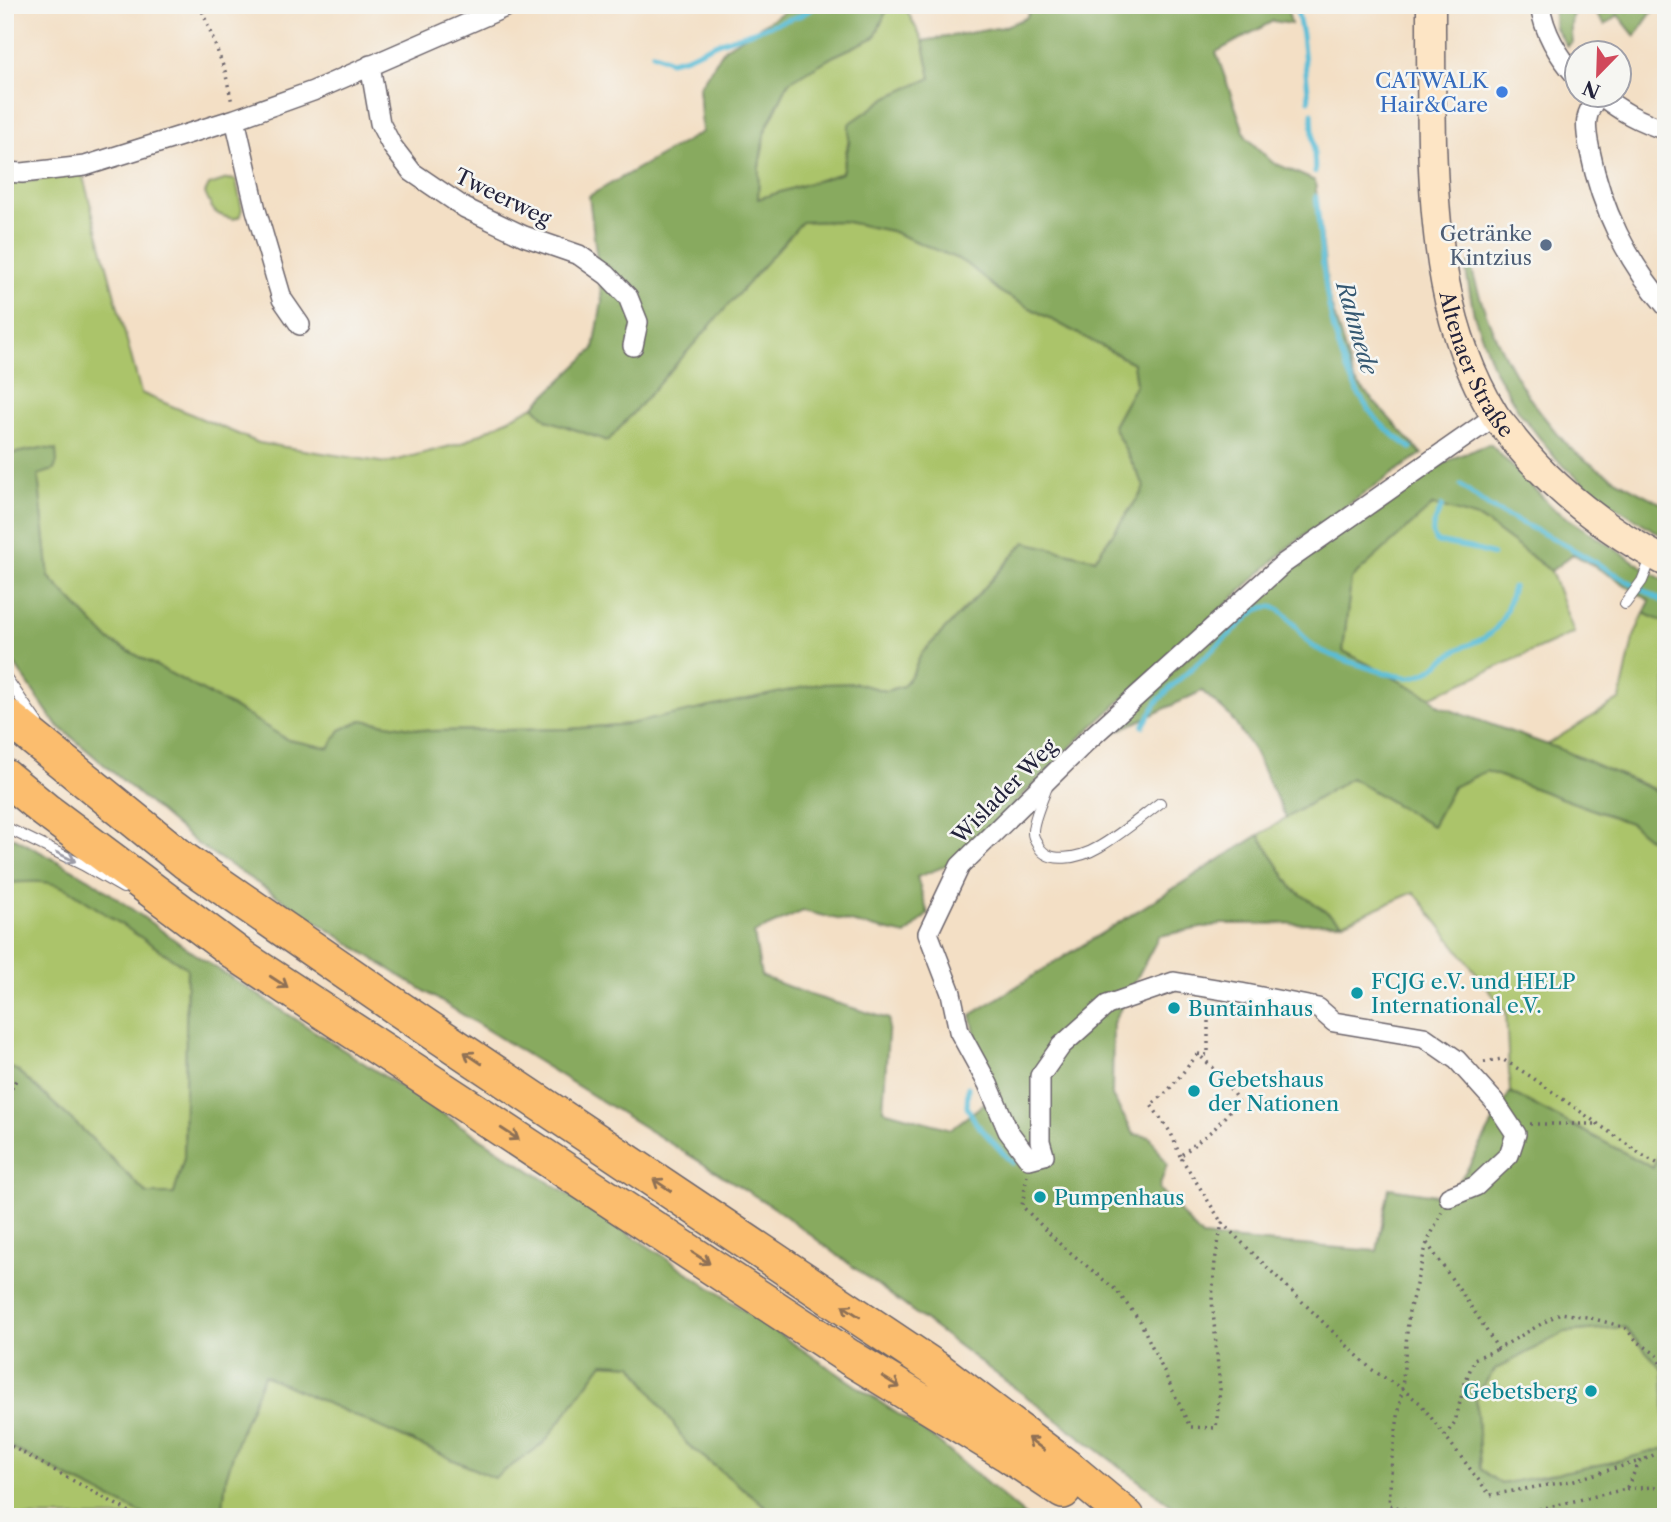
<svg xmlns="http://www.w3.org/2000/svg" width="1671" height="1522" font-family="'Libre Caslon Text',serif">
<rect width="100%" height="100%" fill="#f6f6f2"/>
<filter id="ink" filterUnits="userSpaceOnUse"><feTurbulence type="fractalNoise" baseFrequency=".0143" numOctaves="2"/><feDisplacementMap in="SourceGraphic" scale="14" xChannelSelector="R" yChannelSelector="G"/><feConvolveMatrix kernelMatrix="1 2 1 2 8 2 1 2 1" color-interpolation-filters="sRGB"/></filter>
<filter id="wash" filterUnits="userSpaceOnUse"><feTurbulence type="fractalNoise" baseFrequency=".00686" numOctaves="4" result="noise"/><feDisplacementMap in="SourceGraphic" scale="28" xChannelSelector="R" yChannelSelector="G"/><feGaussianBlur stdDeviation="1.57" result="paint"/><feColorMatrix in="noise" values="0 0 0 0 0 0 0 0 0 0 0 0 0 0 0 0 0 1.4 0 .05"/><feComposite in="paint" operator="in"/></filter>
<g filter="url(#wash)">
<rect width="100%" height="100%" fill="#f3dfc5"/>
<path fill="#abc46a" stroke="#667352" stroke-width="2" d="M889,5h15l19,36 8,37 -43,19 -38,27 -2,19 -6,30 -84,26 1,-31 7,-38 23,-48 45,-26 41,-19z
M82,173l59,220 118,50 127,20 76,-20 72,-37 13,14 61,21 193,-219 41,-1 49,10 67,28 13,8 31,26 131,70 3,21 -23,42 31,60 -2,6 -47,67 -70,-17 -48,54 -56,58 -8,19 -10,13 -17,5 -31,-8 -226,41 -60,5 -139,2 -68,-11 -22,10 -11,18 -41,-8 -46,-28 -132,-71 -61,-64 -11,-102 4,-27 -32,6 -5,-2v-267z
M227,179l9,1 6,29 -2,7 -6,3c-20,-4 -21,-7 -29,-26l4,-8z
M1433,504l48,15 70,52 23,62 -144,64 -87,-46 8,-72z
M1644,613l22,10v178l-13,-13 -107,-43 74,-46 13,-60z
M1486,771l144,52 36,29v281l-13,35 -143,-76 -4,-80 -92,-120 -71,31 -50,-34 -34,-54 92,-57 81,48 21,-39z
M39,881l17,2 15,8 116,77 -3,190 -10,36h-27l-64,-64 -65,-59 -13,-6v-182z
M1624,1327l39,43 3,78 -57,15 -108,21 -21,-15 -4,-75 20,-25 69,-37z
M603,1363l30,2 54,79 92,73h-557l4,-39 12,-40 26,-63 230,103 50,-35z
M5,1444l70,37 74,36h-144z"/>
<path fill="#88aa5e" stroke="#55664c" stroke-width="2" d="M795,5h94l-14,32 -41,19 -45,26 -24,48 -6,37 -1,32 84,-26 7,-30v-19l39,-27 43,-19 -8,-37 80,-14 23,-9 7,-13h254l4,19 -18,-3 -57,31 30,85 26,25 43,19 14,117 25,82 68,74 -13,8 -118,83 -210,192 -125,125 -39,15 11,37 -22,21 -103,-24 -49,22 7,43 49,19 79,24 -6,91 68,19 39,-30 -19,-84 288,-180 34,54 50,34 -121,1 -63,12 -46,87 -1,73 22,38 16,3 17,27 -8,25 43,48 175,14 12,-63 60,9 20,-31 41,-74 143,76 13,-35v311l-3,-74 -39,-43 -59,5 -69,37 -20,25 4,75 21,15 108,-21 57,-15v69h-479l-411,-308 -392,-243 -188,-123 -141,-120 -50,-73v-198l5,2 32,-6 14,2 1,12 -3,8 -16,5 11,102 61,64 132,71 46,28 41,8 11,-18 22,-10 68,11 139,-2 60,-5 190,-40 36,-1 31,8 17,-5 10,-13 8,-19 56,-58 48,-54 70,17 47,-67 2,-6 -31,-60 23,-42 -3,-21 -131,-70 -31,-26 -13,-8 -67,-28 -49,-10 -40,1 -194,219 -61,-21 -13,-14 60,-57 8,-48 -13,-105 113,-64 -3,-45 26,-39z
M1553,5h23c-6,12 -6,24 -4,37l-5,4 -12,-18z
M1589,5h68l-22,31 -17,-21 -13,10z
M1470,262c13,54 36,104 69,149 10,12 20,26 31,37 28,24 64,41 96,58v32l-69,-43 -41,-36 -38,-49 -25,-43 -19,-52 -8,-44z
M1490,444l65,66 111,72v41l-22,-10 6,-12 -37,-24 -40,-23 -22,17 -70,-52 -48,-14 -82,74 -8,72 87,46 9,9 126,45 89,39 12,12v50l-36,-29 -144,-52 -33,16 -21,39 -81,-48 -65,40 -32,-67 -24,-35 -28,-25 -114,54 154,-137 94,-71 95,-67 25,-13z
M5,838h10l75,41 103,74 475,306 264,178 95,80h-248l-92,-73 -54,-79 -30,-2 -59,80 -50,35 -230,-103 -26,63 -12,40 -4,39h-73l-74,-36 -70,-37v-379l13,6 65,59 64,64h27l10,-36 3,-190 -116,-77c-24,-13 -40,-9 -66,-8z"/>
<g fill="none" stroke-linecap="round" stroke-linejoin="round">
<path stroke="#59bdd7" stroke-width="5" d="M1296,5l6,30 7,65
M653,53l17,8 17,-4 30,-14 85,-28 16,-10
M1312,113l3,59
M1316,196c8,74 10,166 62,225 9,10 22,19 33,27
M1461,485l28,22 69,34 108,62
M1442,506c-5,12 -15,25 -5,36l34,6 22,7
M1143,726l14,-24 15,-16 85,-76c4,-1 7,-3 10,-3 20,-3 32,30 47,40 14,8 82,32 97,30 20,-2 33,-20 50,-29 8,-4 17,-6 24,-11 18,-10 23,-31 28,-50
M968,1087l-1,20 9,16 36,40"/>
</g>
</g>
<g filter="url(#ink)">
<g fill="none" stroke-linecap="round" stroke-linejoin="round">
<defs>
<path id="service" d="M1625,604l17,-23 10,-25
M5,676l32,46
M1047,787c-4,11 -15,35 -14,46 0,4 2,7 4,10 9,24 45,14 62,4 21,-12 41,-29 61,-44
M5,827l78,38 40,23"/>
<path id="minor" d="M1540,5c4,28 18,50 36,71
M370,65l10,58 12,23 20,26 53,36 59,28 55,19 28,20 21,22 10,25 -5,24
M1599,94c-5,8 -11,16 -12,25 -2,10 1,22 3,32 11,57 38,112 76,155
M1599,94c23,18 39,27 67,36
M5,172l17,1 63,-7 150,-47
M300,325l-18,-26 -26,-89 -21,-91 78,-28 197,-86
M1449,1197l27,-11 33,-31 7,-21 -22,-33 -37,-41 -33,-23 -90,-15 -16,-14 -77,-15 -67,-11 -67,23 -46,41 -21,30v65l4,14 -15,4 -21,-28 -20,-47 -29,-53 -8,-38 -23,-60 32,-67 126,-124 197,-178 212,-148"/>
<g id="secondary">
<path id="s1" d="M1431,5c0,46 0,92 1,138 3,94 12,190 62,271 6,9 14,17 20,26 41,51 94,91 152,122"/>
</g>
<path id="motorway" d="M5,715l180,146 213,147 540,362 135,102 54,45
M5,777l40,33 199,149 605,398 157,96 57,38"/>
</defs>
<use href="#service" stroke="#6b646b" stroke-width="12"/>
<use href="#minor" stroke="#6b646b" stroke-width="22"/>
<use href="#secondary" stroke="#6b646b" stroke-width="31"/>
<use href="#motorway" stroke="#6b646b" stroke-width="38"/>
<path stroke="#6b646b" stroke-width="3.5" stroke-dasharray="2 5" stroke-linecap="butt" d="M200,5l25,66 7,32
M1208,1007v48l-10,-1 23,21 17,26 -23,27 -35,28 42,67
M1484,1062l18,-3 28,17 112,79 24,13
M5,1101l12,-23
M1530,1124h65
M1180,1156l-9,-23 -20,-28 16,-13 31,-38
M1027,1175l-5,31 38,38 56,46 24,31 50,106 26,1 4,-39 -8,-89 3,-39 7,-38 149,146 31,20 18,14 70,92 81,-14 69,-20
M1427,1243l51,74 20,32 62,-36 27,4 37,10 13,14 20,14 9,23
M1445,1436l10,-14 9,-36 10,-27 24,-10
M5,1443l134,74
M1639,1462l27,-13
M1626,1489l40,-3
M1432,1517l-43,-12 3,-47 10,-69 7,-78 18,-68 15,-32
M1505,1517l121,-28 14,-28"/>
<use href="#service" stroke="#fff" stroke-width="10"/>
<use href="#minor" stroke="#fff" stroke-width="19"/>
<use href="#secondary" stroke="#fde5c5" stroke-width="28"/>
<use href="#motorway" stroke="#fbbd6e" stroke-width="35"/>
</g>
<defs><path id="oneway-shaft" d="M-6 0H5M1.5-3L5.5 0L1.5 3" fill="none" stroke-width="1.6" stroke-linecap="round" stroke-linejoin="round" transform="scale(1.75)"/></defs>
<use stroke="#9c9ca7" href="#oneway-shaft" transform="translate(66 857) rotate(26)"/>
<g stroke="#8e7054">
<use href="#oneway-shaft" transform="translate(279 982) rotate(33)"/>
<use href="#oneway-shaft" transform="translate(473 1058) rotate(-146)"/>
<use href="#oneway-shaft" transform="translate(510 1134) rotate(33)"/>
<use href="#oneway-shaft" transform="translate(662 1185) rotate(-146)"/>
<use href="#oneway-shaft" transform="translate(701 1258) rotate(33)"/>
<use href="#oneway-shaft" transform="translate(851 1311) rotate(-146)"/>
<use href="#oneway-shaft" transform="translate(891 1382) rotate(32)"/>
<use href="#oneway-shaft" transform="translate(1036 1444) rotate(-143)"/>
</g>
</g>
<circle fill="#3f7fe0" stroke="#f6f6f2" stroke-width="2.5" cx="1502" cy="92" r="7"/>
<circle fill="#5c6f8a" stroke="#f6f6f2" stroke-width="2.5" cx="1546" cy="245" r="7"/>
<g fill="#0f9aa8" stroke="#f6f6f2" stroke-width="2.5">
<circle cx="1357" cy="993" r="7"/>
<circle cx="1174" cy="1008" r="7"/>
<circle cx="1194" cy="1091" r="7"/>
<circle cx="1040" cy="1197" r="7"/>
<circle cx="1591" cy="1391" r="7"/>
</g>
<g text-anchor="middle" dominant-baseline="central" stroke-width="5" stroke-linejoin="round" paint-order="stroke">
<g font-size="21" fill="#366cbe" stroke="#f6f6f2" text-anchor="end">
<text x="1488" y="80">CATWALK<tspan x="1488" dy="24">Hair&amp;Care</tspan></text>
</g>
<g font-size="21" fill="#22223b" stroke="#f6f6f2">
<text transform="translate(503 197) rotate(26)">Tweerweg</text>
<text stroke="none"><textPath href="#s1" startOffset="366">Altenaer Straße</textPath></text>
<text transform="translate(1004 791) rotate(-45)">Wislader Weg</text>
</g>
<g font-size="21" fill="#4e5e75" stroke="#f6f6f2" text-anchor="end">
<text x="1532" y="233">Getränke<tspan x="1532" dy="24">Kintzius</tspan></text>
</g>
<g font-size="21" fill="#0d838f" stroke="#f6f6f2" text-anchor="start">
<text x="1371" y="981">FCJG e.V. und HELP<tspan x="1371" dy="24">International e.V.</tspan></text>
<text x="1188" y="1008">Buntainhaus</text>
<text x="1208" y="1079">Gebetshaus<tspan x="1208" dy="24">der Nationen</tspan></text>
<text x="1054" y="1197">Pumpenhaus</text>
<text x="1577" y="1391" text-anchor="end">Gebetsberg</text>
</g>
<g font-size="23" font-style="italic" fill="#355872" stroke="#f6f6f2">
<text transform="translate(1357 328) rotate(74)">Rahmede</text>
</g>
</g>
<rect width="1671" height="1522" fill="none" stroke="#f6f6f2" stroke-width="28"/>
<g transform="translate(1598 74) rotate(203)"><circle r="33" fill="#f6f6f2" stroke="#a1a1a9" stroke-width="2"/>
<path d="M0-5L12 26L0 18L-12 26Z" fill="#d1495b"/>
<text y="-10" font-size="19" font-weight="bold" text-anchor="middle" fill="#22223b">N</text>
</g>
</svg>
